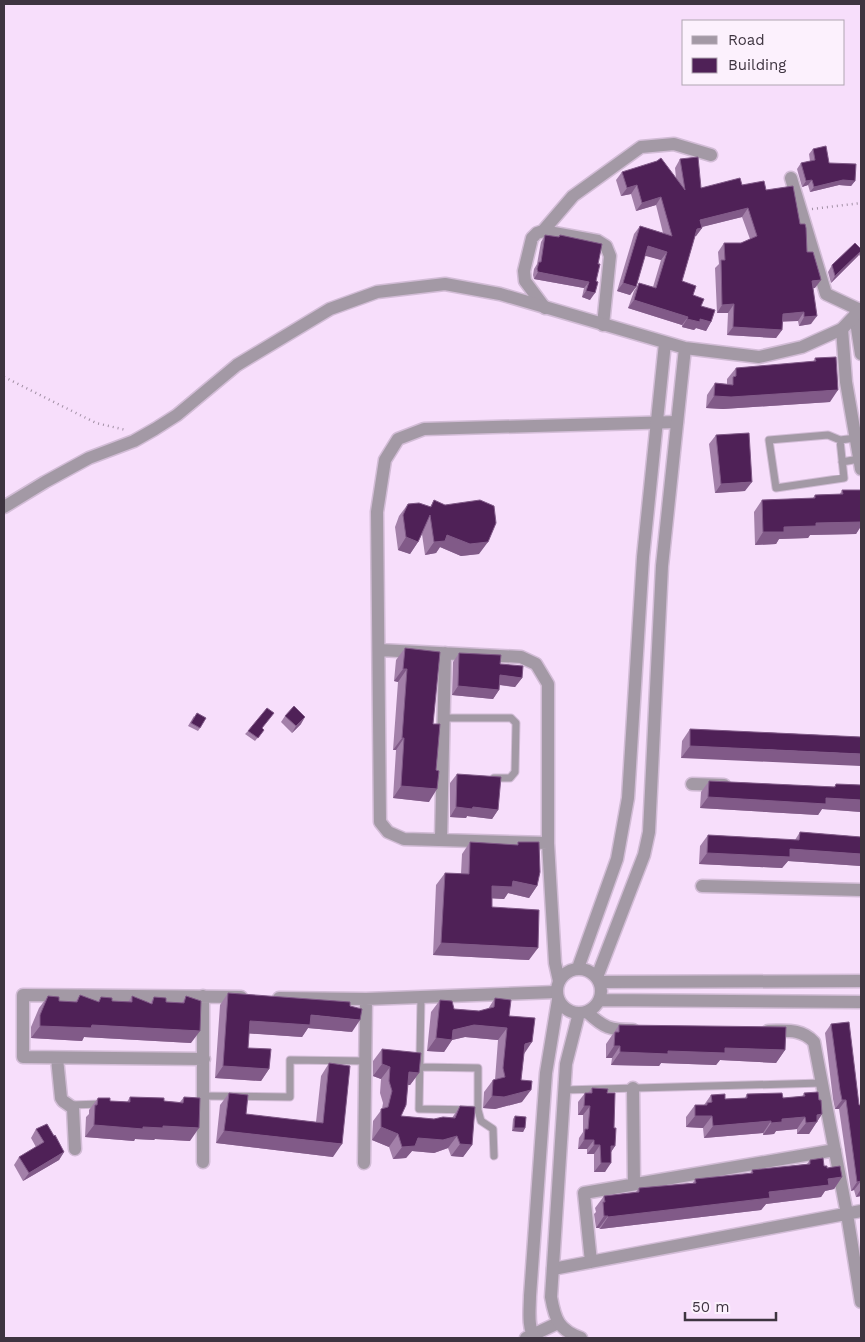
<svg xmlns="http://www.w3.org/2000/svg" width="865" height="1342" font-family="'Work Sans',sans-serif">
<rect width="100%" height="100%" fill="#f7defb"/>
<g fill="none" stroke-linecap="round" stroke-linejoin="round">
<defs>
<path id="service" d="M840,440l4,38 -68,10 -7,-48 59,-5 12,5 16,-2
M842,462l17,-3
M444,718h67l5,5 -1,49 -5,6h-16
M419,1067l59,1v42l-59,-1 2,-111
M564,1090l258,-7
M204,1096l86,1v-37l74,1
M71,1105l30,-1
M478,1110l3,11 12,8 1,27"/>
<path id="minor" d="M791,178l35,116 34,16
M543,231l30,-35 68,-49 33,-3 37,11
M545,308l-20,-27 -1,-10 8,-33 5,-5 6,-2 55,10 8,5 4,10 -7,69
M855,315l6,39
M842,329l4,53 15,87
M379,650l142,7 15,7 12,20v159l7,120 4,18
M692,784l32,1
M441,840l4,-187
M548,843l-144,-4 -16,-7 -8,-10 -3,-310 8,-52 13,-21 26,-10 253,-7
M702,886l159,4
M279,998l87,1 190,-7
M587,1012c17,16 23,18 46,18
M768,1031c18,0 33,-3 46,11l33,172 14,88
M57,1058l4,40 2,3 10,7 2,41
M204,1059l-181,-2v-62l218,2
M633,1088l1,96
M203,1162v-166
M364,1163l2,-164
M591,1262l-7,-69 251,-43
M553,1269l308,-58
M526,1338l32,-15"/>
<path id="tertiary" d="M4,507l41,-25 44,-24 45,-17 21,-12 22,-14 60,-50 93,-56 47,-17 68,-8 55,10 185,54 74,9 43,-10 40,-18 19,-20
M578,968l39,-109 11,-61 15,-241 22,-214
M557 991a22 22 0 1 1 44 0a22 22 0 1 1-44 0Z
M597,977l47,-122 5,-23 13,-266 23,-218
M600,982l261,-1
M600,1000l261,2
M579,1013l-13,51 -15,233c4,23 8,33 30,41
M535,1338c-8,-10 -5,-30 -5,-42l16,-223 12,-73"/>
</defs>
<use href="#service" stroke="#d2bcd6" stroke-width="9"/>
<use href="#minor" stroke="#d2bcd6" stroke-width="15"/>
<use href="#tertiary" stroke="#d2bcd6" stroke-width="15"/>
<path stroke="#a290a5" stroke-width="2.5" stroke-dasharray="1 4" stroke-linecap="butt" d="M812,209l49,-6
M4,377l92,46 30,7"/>
<use href="#service" stroke="#a399a5" stroke-width="7"/>
<use href="#minor" stroke="#a399a5" stroke-width="12"/>
<use href="#tertiary" stroke="#a399a5" stroke-width="12"/>
</g>
<path fill="#a380a9" d="M813,149l16,14 26,18 -4,5 -12,-1 -29,7 -2,-7 -6,2 -5,-18 4,-6 9,-2 -1,-7z
M680,159l21,29 41,-3 24,5 34,34 7,28 8,36h-2l-2,36 -12,2 -1,-5h-16v9l-6,8 -49,-3 1,-22h-11l-2,-45 4,-4 -1,-12 6,-9h17l9,-4 -8,-22 -41,10 1,1 -6,8h-1l-13,45 19,25 10,16 -5,9 -10,-3 -2,2 -12,-3v-2l-54,-17 6,-17 5,-8 14,4 8,-27 -16,-5 -9,32 -6,8 -13,-4 17,-57 6,-8 23,7 -7,-28 -20,6 -5,-17 -10,2 -5,-16 6,-8 54,6 -1,-10z
M545,235l13,2 2,-2 42,9 -12,56 -8,-3 2,-9 -50,-9 -1,-4 1,-6 3,-5 4,-22z
M861,247v10l-2,-2 -28,28 -3,-11 4,-7z
M815,358l15,44 -107,7 -17,-1 1,-13 8,-12 12,1v-5l9,-11 77,-6z
M716,435l29,56 -30,2 -6,-49z
M842,490h19v36l-5,8 -46,1 -2,3 -29,1 -3,5 -21,1 -1,-33 8,-12 51,-2 2,-3 25,-1z
M434,500l45,54 -18,2 -21,-9 -4,6 -11,2 -3,-21 -4,8 -8,12 -12,-4 -3,-23 4,-11 9,-12 22,3z
M405,648l28,76 -4,78 -36,-4 3,-48h-3l5,-68 -4,-1 2,-21z
M459,653l41,11 22,14 -7,9 -16,-2v5l-6,9 -41,-4 1,-33z
M194,716l6,12 -2,3 -10,-5z
M285,716l16,8 -9,9 -11,-11z
M262,729l2,1 -9,11 -10,-7 3,-3z
M690,729l171,8 -180,21 1,-17z
M457,774l41,36 -6,9 -25,-3 -1,2 -16,-1v-34z
M709,781l125,6 2,-3 25,1v27l-39,-3 -4,6 -118,-7 1,-16z
M800,832l61,5v29l-73,-5 -6,7 -83,-4 1,-18 8,-11 87,5z
M470,842l47,3 1,-3 19,44 -8,12 -21,-5 -4,6 -12,-1v9l37,53 -96,-5 3,-70 9,-12 16,1 1,-20z
M228,993l124,39 -44,-4 -6,9 -53,-4 -1,15 21,21 -8,12 -46,-3 5,-73z
M80,995l18,7 3,-5 11,4 16,1 4,-6 18,7 4,-6 12,5 16,1 4,-7 5,47 -107,-6 -2,4 -51,-3v-11l8,-19 9,-12 11,5 16,1z
M495,998l14,18 15,38 -3,26 1,22 -27,7 -12,-1 1,-16 9,-12h2l3,-40 -33,-3 -13,3 -8,12 -17,-1 4,-39 9,-12 14,9 25,2 9,-2z
M831,1024l28,81h2v91l-5,1 -2,-7 -3,1 -12,-82h-4l-2,-10 -8,-66z
M619,1025l166,25 -9,13 -56,-3 -4,5 -55,-2 -2,3 -48,-1 1,-7h-6v-14z
M382,1049l37,24 -9,12h-2l-7,31 33,3 18,-1 8,-12 12,39 -9,12 -12,-1 -3,-8 -14,5 -22,-2 -6,7 -13,1 -4,-12 -17,-7 1,-19 9,-12 1,-6 -3,-10 1,-14 -8,-3v-15z
M329,1063l4,94 -117,-14 4,-38 9,-12 17,21 70,8 5,-46z
M592,1088l15,5 7,35 1,18 -4,6 -6,20h-11v-18h-7v-5h-9l1,-11 4,-6v-17h-5v-13l7,-9h3z
M804,1093l15,7 3,14 -13,20h-12v-5l-21,2 -2,3 -11,1v-2l-59,5 -1,-10 -17,-1v-10l9,-12h9l7,-10 14,4 20,-1 2,-4 36,4 19,-1z
M130,1097l34,4 16,1 4,-5 6,44 -35,-2 -1,1 -19,-1 -1,2 -49,-4 1,-20 3,-3v-4l9,-12 12,3 17,1z
M515,1116l10,12 -2,4 -11,-1 1,-12z
M36,1129l18,7 10,16 -5,8 -36,21 -9,-16 5,-8 17,-10 -5,-9z
M810,1160l14,6 18,11 -8,12 -9,2 -4,6 -55,7 -5,6 -161,19 -1,-1h-3l-2,-14 2,-2 -1,-4 9,-12 32,-4 3,-4 54,-5 2,-4 55,-5 2,-4 55,-6z"/>
<path fill="#815a88" d="M812,180l-4,5 -6,2 4,-6z
M843,180l12,1 -4,5 -12,-1 -29,7 4,-5z
M637,185l-6,9 -10,2 6,-8z
M661,197l-5,8 -20,6 6,-8z
M748,208l-6,9 -48,12 6,-9z
M702,228l-6,8 -5,1 6,-8z
M648,246l19,6 -6,8 -19,-5z
M861,251l-3,5 -27,27 4,-7z
M538,272l51,10 -5,6 -50,-9z
M821,280l-6,8 -8,1 5,-8z
M623,283l13,4 -6,8 -13,-4z
M586,291l9,2 -5,7 -8,-3z
M634,300l54,17 -6,8 -54,-17z
M734,304l-6,9h-11l5,-8z
M804,312l-6,9 -21,1 6,-8z
M817,316l-6,8 -12,2 5,-9z
M687,319h13l11,3 -5,9 -10,-3 -2,2 -12,-3z
M733,327l49,3 -6,8 -49,-3z
M838,390l-8,12 -107,7 -17,-1 8,-12z
M752,482l-7,9 -30,2 6,-9z
M861,522v4l-5,8 -46,1 -2,3 -29,1 -3,5 -21,1 8,-13 21,-5 32,-4z
M447,535l41,7 -9,12 -18,2 -21,-9 -4,6 -11,2 9,-13z
M406,537l12,5 -8,12 -12,-4z
M403,669h4l-9,13 -4,-1z
M500,675l22,3 -7,9 -21,-3z
M458,686l41,4 -6,9 -41,-4z
M305,717l-4,7 -9,9 4,-7z
M402,738h2l-8,12h-3z
M690,746l171,8v12l-180,-8z
M401,786l36,3 -8,13 -36,-4z
M708,797l118,1 35,2v12l-39,-3 -4,6 -118,-7z
M456,807h17l25,3 -6,9 -25,-3 -1,2 -16,-1z
M790,849l71,5v12l-73,-5 -6,7 -83,-4 8,-11z
M513,881l24,5 -8,12 -21,-5 -4,6 -20,-1 8,-12z
M441,943l97,5 -9,12 -96,-5z
M311,1015l49,5 -8,12 -44,-4 -6,9 -61,-4 9,-12z
M92,1025l108,6 -9,12 -107,-6 -2,4 -51,-3 9,-12z
M474,1025l33,3 -9,12 -33,-3 -13,3 -8,12 -17,-1 9,-13 17,-8z
M532,1042l-8,12 1,-10z
M614,1046h6l-8,12h-6z
M725,1048l60,2 -9,13 -56,-3 -4,5 -55,-2 -2,3 -48,-1 9,-13z
M382,1064l8,3 -9,12 -8,-3z
M223,1066l46,3 -8,12 -46,-3z
M409,1072l10,1 -9,12 -10,-1z
M531,1090l-9,12 -27,7 -12,-1 9,-12z
M842,1100h4l-7,9h-4z
M584,1106h6l-7,9h-5z
M822,1114l-13,20h-12l9,-11 11,-8z
M695,1116h17l-9,12 -17,-1z
M805,1117l-8,12 -21,2 -2,3 -11,1 8,-12 11,-4z
M771,1121l-8,12 -59,5 9,-12z
M94,1125l49,2 20,-1 36,2 -9,13 -35,-2 -1,1 -19,-1 -1,2 -49,-4z
M381,1127l17,7 -9,13 -17,-7z
M514,1128h11l-2,4 -11,-1z
M224,1131l118,13 -9,13 -117,-14z
M457,1136l-9,12 -14,5 -22,-2 -6,7 -13,1 9,-12 16,-9z
M584,1140h10l-7,9h-9z
M460,1144l12,1 -9,12 -12,-1z
M594,1145h6l-6,9h-7z
M611,1146h4l-6,9z
M64,1152l-5,8 -36,21 6,-8z
M601,1163h10l-6,9h-11z
M842,1177l-8,12 -9,2 -4,6 -55,7 -5,6 -161,19 8,-12 161,-25 59,-13z
M861,1181l-7,9 -3,1 6,-9z
M861,1189v7l-5,1z
M604,1216h4l-9,12h-3z"/>
<path fill="#4f2157" stroke="#815a88" d="M826,146l3,17 27,1 -1,17 -12,-1 -29,7 -2,-7 -6,1 -5,-18 14,-3 -2,-11z
M698,157l3,31 39,-10 2,7 22,-4 2,9 27,-4 7,38h5l1,4 1,24h6l7,24 1,4 -9,1 5,35 -13,1v-5l-21,2 -1,16 -49,-3 1,-23 -12,1 -1,-45h4l-1,-17h17l16,-7 -9,-28 -48,12 2,8 -5,1 -15,52 14,5 -3,9 11,4 -3,7 14,4 -4,12 -11,-3v3l-13,-3 1,-2 -54,-17 5,-17 17,5 11,-36 -19,-6 -12,41 -13,-4 17,-57 32,10 -11,-39 -19,6 -5,-18 -10,3 -5,-16 35,-11 4,-3 24,32 -5,-31z
M545,235l14,2 1,-2 42,9 -4,20h2l-4,17 2,1 -3,11 -9,-2 3,-9 -51,-10 -1,-3 2,-7h2z
M855,243l6,6v2l-26,25 -3,-11z
M836,357l2,33 -107,7 -17,-1 1,-13 18,2v-8l3,-1v-8l80,-7 -1,-3z
M749,433l3,49 -31,2 -5,-49z
M842,490h19v32l-45,1v3l-32,1v5h-21l-1,-32 53,-2v-3l28,-1z
M434,500l11,5 35,-5 14,6 2,17 -8,19 -18,2 -23,-9 -2,6 -11,1 -4,-27 -12,27 -12,-5 -3,-22 5,-11 11,-1 12,4z
M405,648l35,4 -7,72h7l-4,46 3,1 -2,18 -36,-3 3,-48h-2l5,-69h-4z
M459,653l42,2 -1,9 23,2 -1,12 -22,-3 -1,15 -41,-4z
M294,706l11,11 -9,9 -11,-10z
M267,708l7,5 -12,15 2,2 -6,8 -10,-7z
M197,713l9,5 -6,10 -9,-5z
M690,729l171,8v17l-171,-8z
M457,774l44,3 -3,33 -25,-3 -1,2 -16,-2z
M709,781l126,6 1,-3 25,1v15l-35,-2v6l-118,-7z
M800,832l61,5v17l-71,-5v8l-83,-4 1,-18 91,5z
M470,842l48,3v-3h21l1,30 -3,14 -24,-5 -1,6 -20,-1v21l47,3 -1,38 -97,-5 4,-70 24,1z
M228,993l122,9v4l12,3 -2,11 -49,-5 -1,10 -60,-4 -2,27 23,1 -2,20 -46,-3z
M80,995l19,7 2,-5 11,1v3l20,1v-6l20,8 2,-7 12,1v4l18,1 2,-7 15,5 -1,30 -108,-6 -1,3 -51,-2v-11l8,-19 11,1v4l18,1z
M495,998l16,2 -2,16 26,2 -3,24 -7,2 -4,36 11,1 -1,9 -27,7 -12,-1 1,-16 12,-3 -2,-9 4,-40 -33,-3 -21,5 -1,10 -16,-2 4,-38 12,1 2,8 25,2 15,-4z
M849,1022l10,83h2v79v-3l-4,1 -11,-82h-4l-2,-10 -9,-66z
M619,1025l167,2 -1,23 -60,-2v5l-57,-2v3l-48,-2v-6h-6l1,-14h4z
M382,1049l39,4 -2,20 -10,-1 -3,33 -5,11 33,3 9,-2 12,1 5,-12 15,1 -3,38 -12,-1 -3,-8 -14,4 -25,-2 -3,8 -13,1 -4,-13 -17,-7v-18l7,-2 4,-16 -3,-10 1,-14 -8,-3z
M329,1063l21,3 -8,78 -118,-13 5,-38 19,2 -2,19 77,9z
M592,1088l16,1 -1,4h8l-1,35h2l-1,18h-4v17h-10l-1,-18h-6v-5h-10l1,-11h3l2,-23h-6l1,-13h7z
M818,1092l1,8h2l1,14 -5,1v7l-11,1 -1,-6 -23,2v3l-11,1v-2l-58,5 -1,-10h-17v-11h12v-2l5,-1 -1,-7 14,-1v5l22,-1v-4l35,-1 1,5 22,-2 -1,-3z
M130,1097l34,1v3l19,2 1,-6 16,1 -1,30 -36,-2v2l-20,-1v2l-49,-4 1,-20h2l1,-7h12v3l20,1z
M515,1116l11,1 -1,11h-11z
M47,1124l7,12 1,-1 9,17 -35,21 -10,-16 25,-15 -8,-13z
M823,1158l1,8h3v2l13,-2 2,11 -14,2 1,6 -60,7 1,6 -162,19v-1h-4l-1,-14h2l-1,-6 35,-4v-4l57,-5 -1,-4 58,-6 -1,-3 58,-6v-4z"/>
<rect width="865" height="1342" fill="none" stroke="#3e3440" stroke-width="10"/>
<rect x="682" y="20" width="162" height="65" fill="#fcf1fd" stroke="#b0a5b1"/>
<rect x="692" y="36" width="25" height="8" fill="#a399a5" stroke="#b0a5b1"/>
<text x="728" y="45" font-size="15" fill="#3e3440">Road</text>
<rect x="692" y="58" width="25" height="15" fill="#4f2157" stroke="#b0a5b1"/>
<text x="728" y="70" font-size="15" fill="#3e3440">Building</text>
<path d="M685 1312v8h91v-8" fill="none" stroke="#3e3440" stroke-width="2.5"/>
<text x="692" y="1312" font-size="15" fill="#3e3440" stroke="#fcf1fd" stroke-width="4" paint-order="stroke">50 m</text>
</svg>
